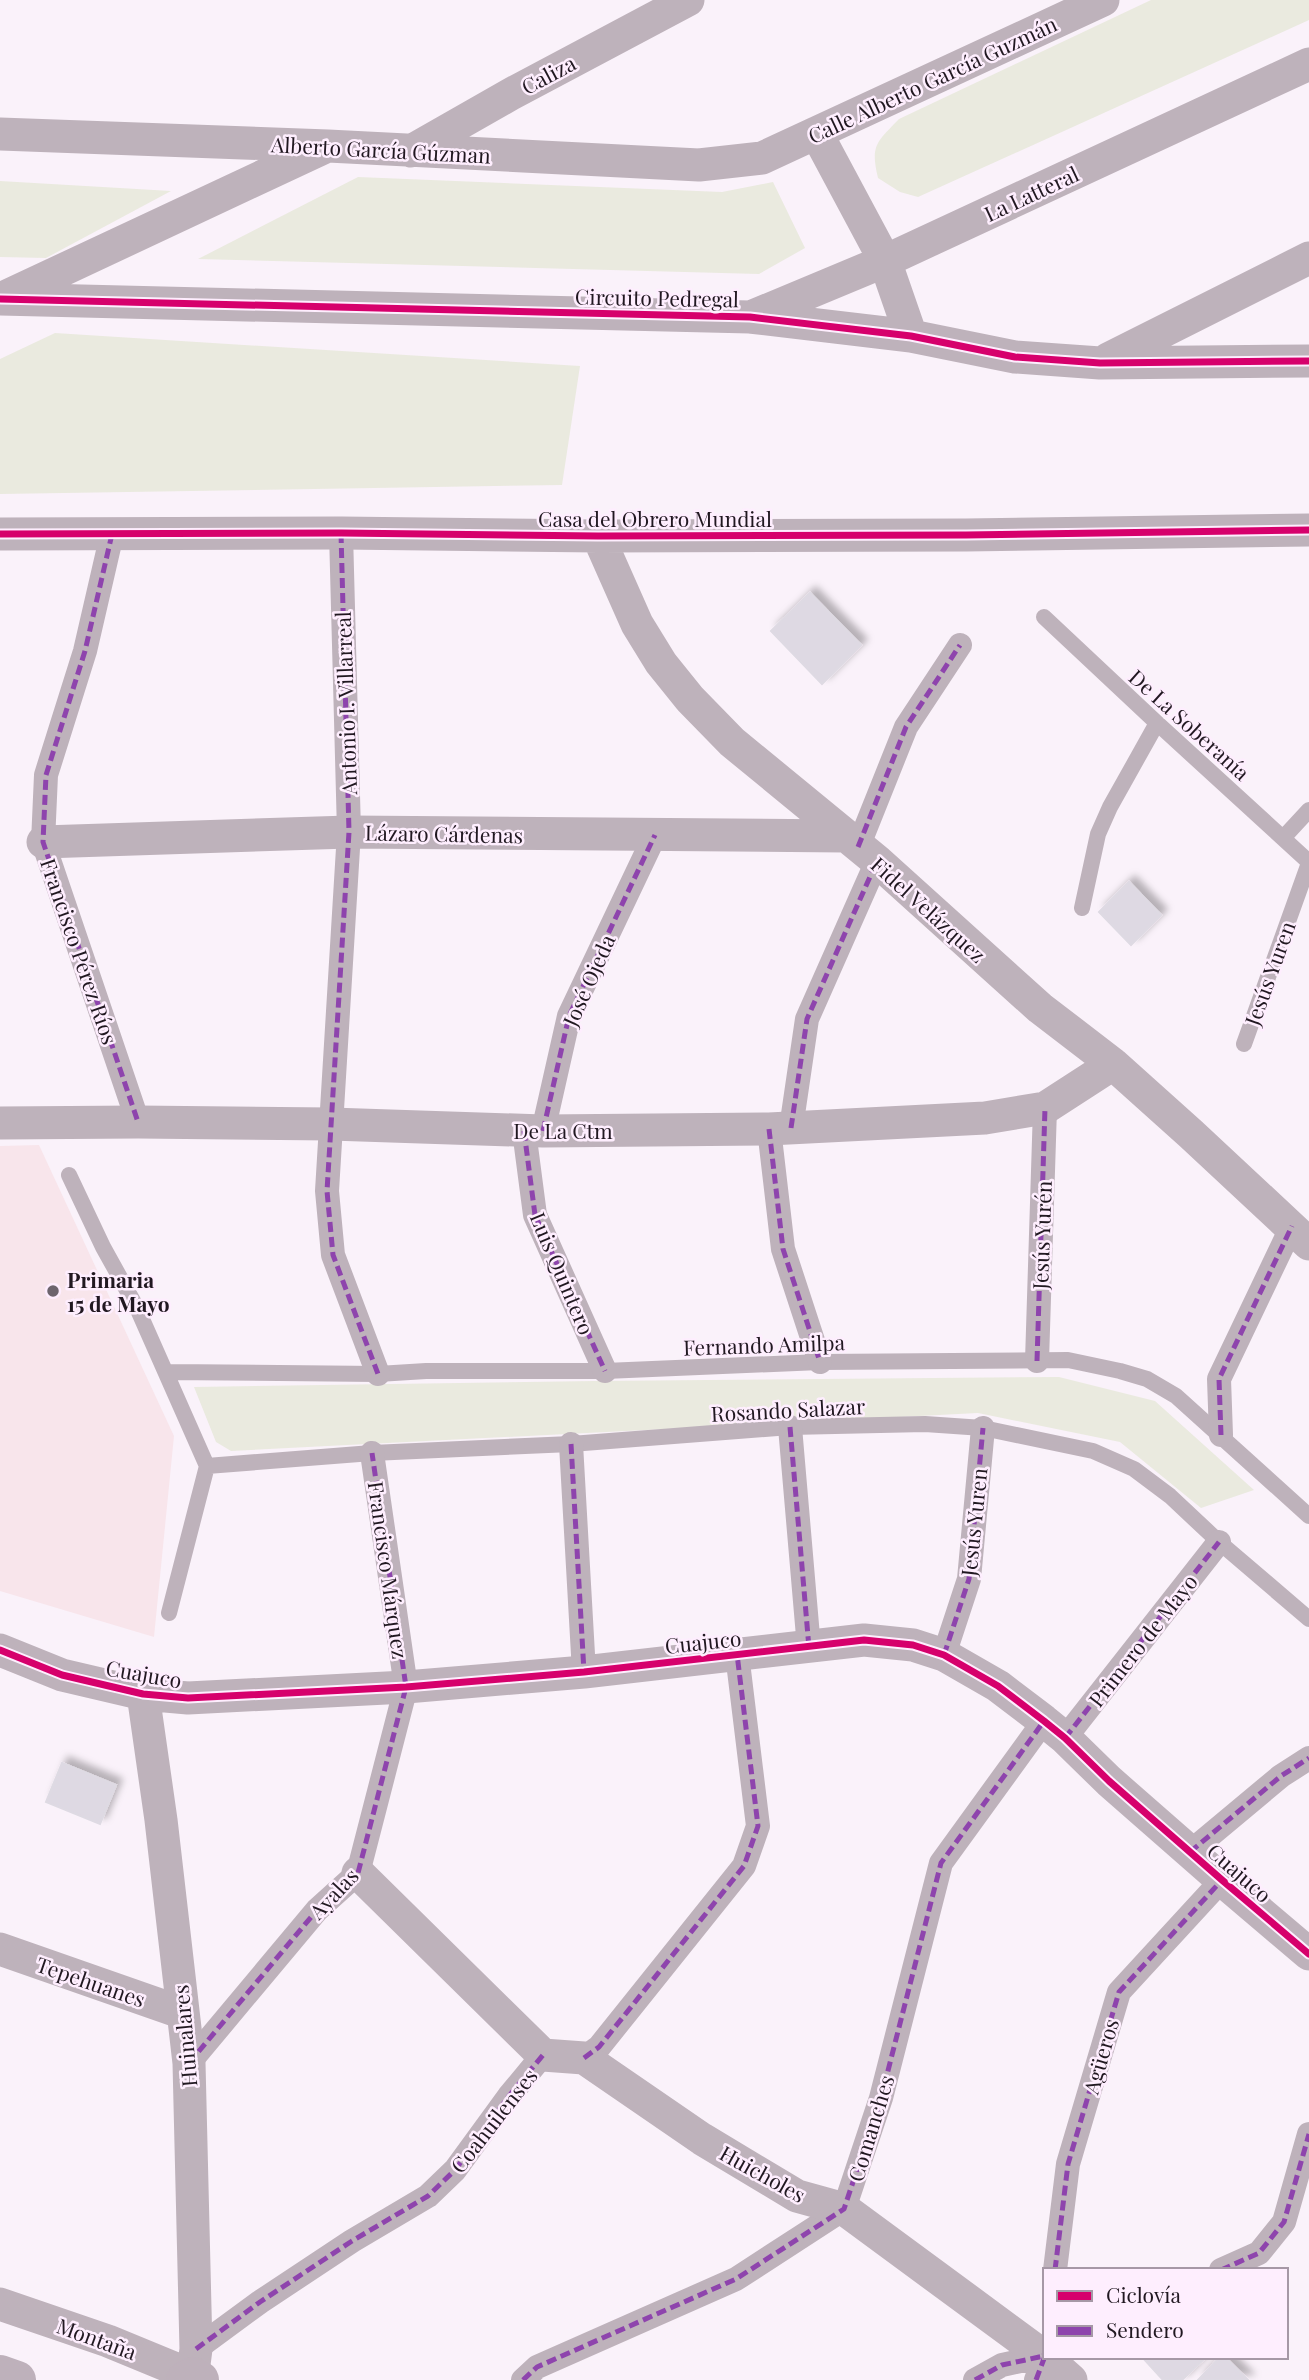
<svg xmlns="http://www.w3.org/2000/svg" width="1309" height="2380" font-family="'Playfair Display',serif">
<defs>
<filter id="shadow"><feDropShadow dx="6" dy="-6" stdDeviation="3.5" flood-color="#0004"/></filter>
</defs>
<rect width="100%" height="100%" fill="#faf2fa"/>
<path fill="#f8e5eb" d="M39,1145l135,291 -20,201 -154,-46v-445z"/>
<path fill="#eaeadf" d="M1151,0h158v20l-391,177 -18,-5 -22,-14c-8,-33 -1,-36 21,-59z
M358,177l364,15 51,-10 32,66 -46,26 -561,-15z
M0,181l171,10 -125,67 -46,-1z
M55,333l525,33 -18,119 -562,9v-135z
M1059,1377l96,24 99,89 -53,18 -81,-66 -142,-29 -747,38 -15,-9 -22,-55 400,-6z"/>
<path fill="#ded9e3" stroke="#dedae3" stroke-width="2" filter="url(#shadow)" d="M810,593l51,52 -39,39 -51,-53z
M1129,882l32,33 -30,30 -32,-33z
M62,1763l54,22 -16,39 -54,-22z
M1142,2357h64l-24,23h-19z
M1220,2357h5l23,23h-50z"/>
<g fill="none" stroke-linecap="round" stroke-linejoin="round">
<path stroke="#beb2bb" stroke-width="16" d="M1044,617l113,106 152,139
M1284,837l25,-27
M1082,908l16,-74 12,-27 47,-84
M1244,1044l65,-181
M69,1175l34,72 35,63 69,156 -38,147
M168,1372l210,2 48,-3h179l215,-9 248,-2 52,11 27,8 29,17 133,120
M207,1466l165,-13 199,-9 219,-17 135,-3 58,4 110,23 41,18 36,27 49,46 90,77"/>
<path stroke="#beb2bb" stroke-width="24" d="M341,533l8,299 -22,359 6,64 45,119
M112,534l-27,117 -39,124 -3,67 95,280
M858,847l48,-120 54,-82
M791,1128l16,-109 70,-158
M769,1129l14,120 37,113
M524,1131l11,84 70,156
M543,1131l26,-115 86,-181
M1037,1361l8,-253
M790,1427l19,221
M1221,1435l-2,-56 73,-153
M571,1444l13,228
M944,1655l25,-76 14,-151
M1065,1738l154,-196
M1190,1852l91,-76 28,-18
M584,2058l15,-11 145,-181 14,-40 -21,-172
M189,2063l128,-153 41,-37 48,-186 -34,-234
M1055,2270l13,-106 51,-172 103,-112
M1221,2270l38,-17 25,-31 25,-88
M196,2349l64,-47 92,-61 76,-45 27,-26 54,-74 34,-41
M523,2380l14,-13 199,-88 108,-70 37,-111 60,-235 103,-142
M975,2380l27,-15 42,-9 1,-6
M1036,2380l9,-24"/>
<path stroke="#beb2bb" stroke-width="33" d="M0,134l328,12 371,19 63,-7 341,-158
M817,134l68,127 26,75
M411,151l100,-57 177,-94
M7,296l316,-148
M0,299l750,18 161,19 104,21 85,6 209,-2
M753,316l132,-55 424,-197
M1108,359l201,-101
M0,534l341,-1 257,3 368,-1 343,-5
M598,536l39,88 24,39 29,36 42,43 145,119 163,147 73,56 78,70 118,110
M43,842l306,-10 496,4
M0,1123l138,-1 193,2 212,7 226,-2 216,-11 60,-10 68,-44
M0,1650l62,25 81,19 45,4 218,-11 178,-15 280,-32 49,5 31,10 54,31 46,35 21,17 44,43 113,99 87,74
M143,1694l18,126 28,243 7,286 -4,31
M358,1873l185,182 41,3 118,81 95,57 47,13 201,148
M0,1949l183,64
M0,2304l108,37 85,35
M1045,2357l26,23"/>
<path stroke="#beb1bb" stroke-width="38" d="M0,2374l17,6
M185,2380l8,-4 7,4"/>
<path stroke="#8e44ad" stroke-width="5" stroke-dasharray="10 5" stroke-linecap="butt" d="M341,533l8,299 -22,359 6,64 45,119
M112,534l-27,117 -39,124 -3,67 95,280
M858,847l48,-120 54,-82
M791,1128l16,-109 70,-158
M769,1129l14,120 37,113
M524,1131l11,84 70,156
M543,1131l26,-115 86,-181
M1037,1361l8,-253
M790,1427l19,221
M1221,1435l-2,-56 73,-153
M571,1444l13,228
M944,1655l25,-76 14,-151
M1065,1738l154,-196
M1190,1852l91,-76 28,-18
M584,2058l15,-11 145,-181 14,-40 -21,-172
M189,2063l128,-153 41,-37 48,-186 -34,-234
M1055,2270l13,-106 51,-172 103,-112
M1221,2270l38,-17 25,-31 25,-88
M196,2349l64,-47 92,-61 76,-45 27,-26 54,-74 34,-41
M523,2380l14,-13 199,-88 108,-70 37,-111 60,-235 103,-142
M975,2380l27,-15 42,-9 1,-6
M1036,2380l9,-24"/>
<defs>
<path id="cycleway" d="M0,299l750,18 161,19 104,21 85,6 209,-2
M0,534l341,-1 257,3 368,-1 343,-5
M0,1650l62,25 81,19 45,4 218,-11 178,-15 280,-32 49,5 31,10 54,31 46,35 21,17 44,43 113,99 87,74"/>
</defs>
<use href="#cycleway" stroke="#feeefe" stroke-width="11"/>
<use href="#cycleway" stroke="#d6006c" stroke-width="7"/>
</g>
<circle fill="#6d646d" stroke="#feeefe" stroke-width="2.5" cx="53" cy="1291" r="7"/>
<g text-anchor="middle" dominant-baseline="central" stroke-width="5" stroke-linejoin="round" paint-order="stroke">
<g font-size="21" fill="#211821" stroke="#feeefe">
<text transform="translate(548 74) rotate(-28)">Caliza</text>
<text transform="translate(932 79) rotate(-25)">Calle Alberto García Guzmán</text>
<text transform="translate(381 149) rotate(3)">Alberto García Gúzman</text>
<text transform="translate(1031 193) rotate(-25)">La Latteral</text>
<text transform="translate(657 297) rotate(1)">Circuito Pedregal</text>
<text x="655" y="518">Casa del Obrero Mundial</text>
<text transform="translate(345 703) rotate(-92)">Antonio I. Villarreal</text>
<text transform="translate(1190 724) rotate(42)">De La Soberanía</text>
<text transform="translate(444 833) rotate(1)">Lázaro Cárdenas</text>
<text transform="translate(929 909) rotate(42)">Fidel Velázquez</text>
<text transform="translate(80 951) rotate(71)">Francisco Pérez Ríos</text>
<text transform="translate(1269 973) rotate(-70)">Jesús Yuren</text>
<text transform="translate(588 980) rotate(-66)">José Ojeda</text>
<text x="563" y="1130">De La Ctm</text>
<text transform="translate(1041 1235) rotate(-88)">Jesús Yurén</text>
<text transform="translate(563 1273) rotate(67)">Luis Quintero</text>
<text transform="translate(764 1344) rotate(-2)">Fernando Amilpa</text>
<text transform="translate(788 1409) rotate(-3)">Rosando Salazar</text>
<text transform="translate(973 1522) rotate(-84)">Jesús Yuren</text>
<text transform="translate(389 1570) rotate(82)">Francisco Márquez</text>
<text transform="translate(1142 1640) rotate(-52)">Primero de Mayo</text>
<text transform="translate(703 1641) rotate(-6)">Cuajuco</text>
<text transform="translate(144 1673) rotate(10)">Cuajuco</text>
<text transform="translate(1240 1872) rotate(41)">Cuajuco</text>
<text transform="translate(333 1893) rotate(-47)">Ayalas</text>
<text transform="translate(91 1981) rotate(19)">Tepehuanes</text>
<text transform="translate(184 2036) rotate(-95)">Huinalares</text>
<text transform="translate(1100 2056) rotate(-74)">Agüeros</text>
<text transform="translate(493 2120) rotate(-52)">Coahuilenses</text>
<text transform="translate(870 2128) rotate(-73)">Comanches</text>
<text transform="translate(763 2173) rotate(29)">Huicholes</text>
<text transform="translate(97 2338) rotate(20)">Montaña</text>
</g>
<g font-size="21" font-weight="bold" fill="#211821" stroke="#feeefe" text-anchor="start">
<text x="67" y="1279">Primaria<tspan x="67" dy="24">15 de Mayo</tspan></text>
</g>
</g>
<rect x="1043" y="2268" width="245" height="91" fill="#feeefe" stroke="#a698a6" stroke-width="2"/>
<rect x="1057" y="2291" width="35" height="10" fill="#d6006c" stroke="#a698a6" stroke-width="2"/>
<text x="1106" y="2303" font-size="21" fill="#211821">Ciclovía</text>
<rect x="1057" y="2326" width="35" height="10" fill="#8e44ad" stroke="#a698a6" stroke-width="2"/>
<text x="1106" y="2338" font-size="21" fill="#211821">Sendero</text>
</svg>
